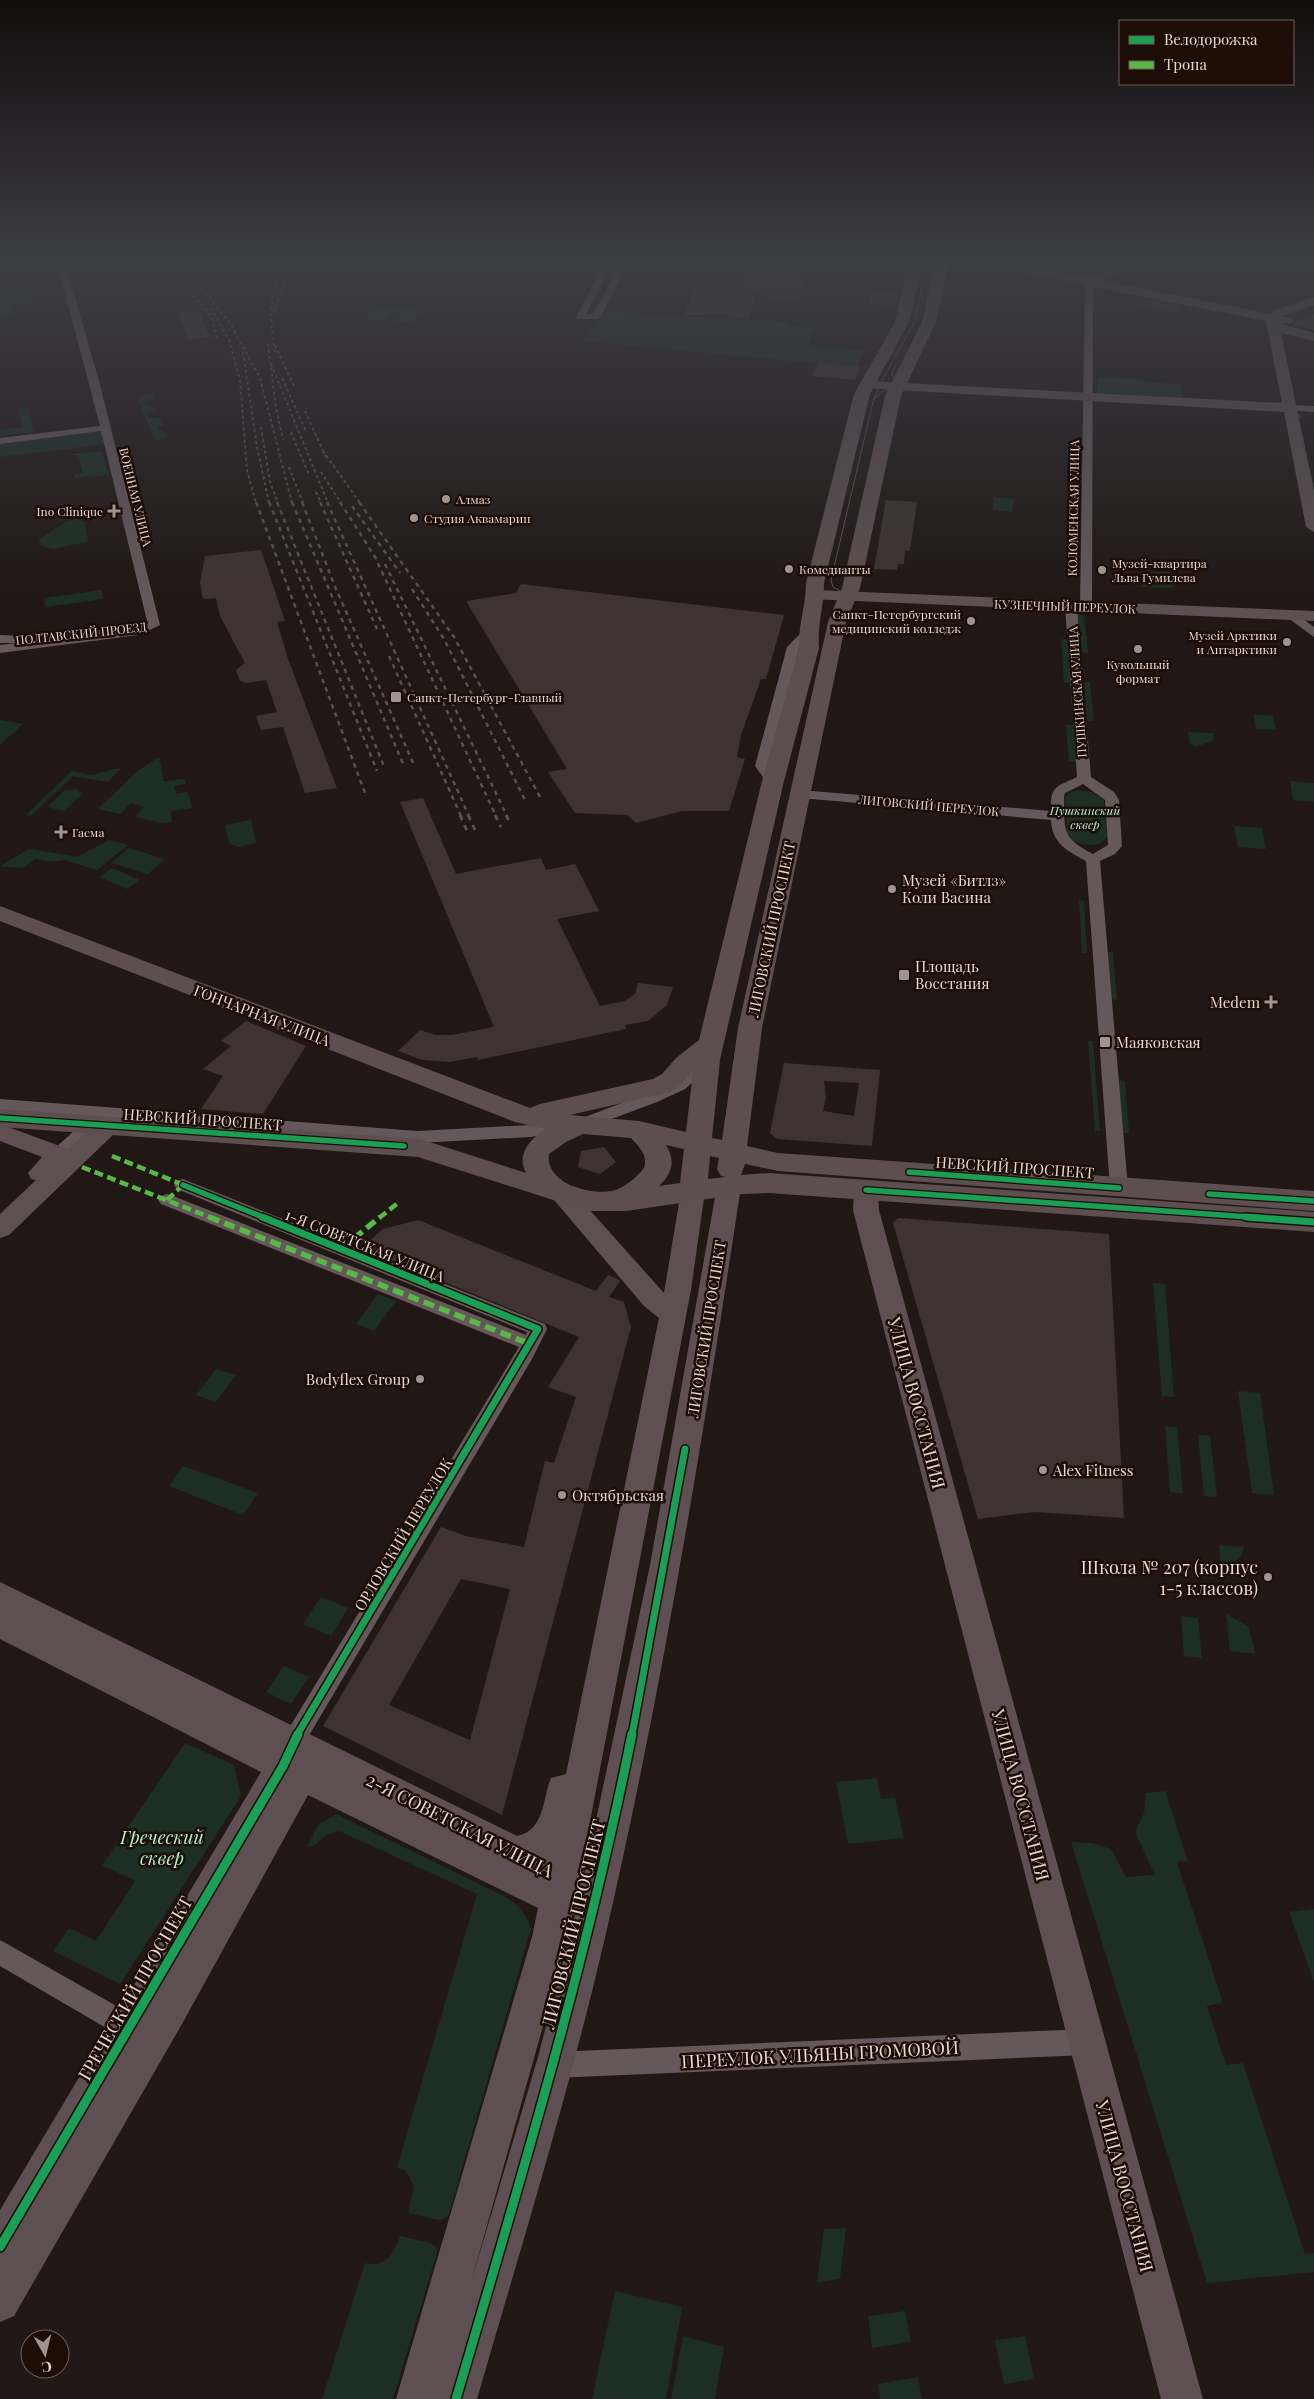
<svg xmlns="http://www.w3.org/2000/svg" width="1314" height="2399" font-family="'Playfair Display',serif">
<rect width="100%" height="100%" fill="#211815"/>
<path fill="#1d2e24" d="M4,281l2,8 18,-1 4,14 -18,3 1,10 -11,1v-34z
M1147,297l32,6 1,10 -40,-6v-4z
M379,307l35,2 6,3 -1,3 -9,7 -16,-1 10,-8 -14,-2 1,3 -6,7 -16,-1 -2,-6z
M607,312l178,10 3,4 29,1 -9,17 4,2 53,5 -8,16 -276,-26z
M1097,378l46,1v3l38,2 1,11 3,3 -88,-5z
M143,395h9l3,3 -10,4 11,8 -10,3 2,5h12l3,7 -6,4 10,5 -4,5 -8,2 -16,-40 1,-5z
M28,407l6,25 -34,4v-6l22,-3 -4,-19z
M102,431l4,13 -106,13v-14z
M102,451l7,24 -35,3v-3l9,-2 -5,-18h-12z
M994,497l20,2 -2,13 -19,-2z
M78,519l6,3 4,18 -2,2 -33,7 -14,-4 1,-6 27,-18z
M1140,571l30,1 3,16 -31,-1z
M102,590l1,9 -57,8 -2,-9z
M1078,614l6,1 4,38 -6,-1z
M1061,639l6,1 3,43 -6,-1z
M1084,682h6l4,39h-7z
M1254,714l19,2 3,14 -20,-1z
M0,720l23,4 -23,21z
M1066,725h7l3,37 -7,-1z
M1188,732l25,1 1,7 -18,7 -6,-3z
M159,757l5,24 21,-2v5l-11,2 2,8 12,-2 4,16 -21,3 1,11 -10,1 -27,-6 9,-10 -13,-4 -11,11 -22,-5 38,-37z
M114,769h7l-14,13 -34,-6 -42,40 -5,-1 46,-44 19,4z
M1290,781l24,2v19l-21,-2z
M76,789l6,5 -18,17 -17,-4 18,-17z
M1078,790l14,2 12,8 3,38 -7,6c-12,2 -26,1 -33,-10l-2,-37 6,-5z
M251,820l5,23 -18,4 -9,-4 -4,-18z
M1234,826l28,2 4,21 -28,-2z
M109,840l19,5 -31,25 -33,-10 -10,2 -19,-3 -12,9 -23,-2 29,-17 48,8z
M129,848l36,11 -17,15 -37,-11z
M112,868l28,12 -13,9 -28,-12z
M1079,900l5,1 3,52h-5z
M1107,952h6l4,48 -6,-1z
M1088,1041h5l7,90h-5z
M1118,1080l7,1 4,52h-7z
M1153,1283l12,1 9,113 -12,-1z
M378,1294l18,7 -22,30 -18,-7z
M216,1369l20,6 -20,27 -20,-7z
M1238,1391l22,2 14,102 -22,-2z
M1165,1426l12,1 6,67 -13,-2z
M1198,1435l12,1 7,61 -13,-1z
M183,1466l75,27 -15,22 -74,-29z
M1219,1545l25,2c-2,13 -11,17 -23,18z
M321,1597l27,11 -17,28 -28,-12z
M1226,1614l22,12 8,28 -26,-3z
M1181,1616l17,2 4,40 -18,-2z
M284,1666l25,11 -18,27 -25,-12z
M185,1743l49,22 7,31 -121,188 -67,-33 16,-23 27,13 39,-60 -33,-16z
M877,1778l4,21 14,-1 9,40 -56,6 -12,-62z
M1165,1791l23,70 -11,1 46,141 -16,3 19,59 17,-2 62,191 9,-1v19l-107,11 -136,-441 21,1 19,6 15,28 29,-2 -20,-43 9,-19 2,-20z
M336,1814l168,82c15,9 21,17 27,33l-83,288 -10,3 -30,-7 6,-27 -8,-15 -9,-4 80,-273 -138,-63 -13,4 -11,10 -8,2 11,-22z
M1314,1909v73l-25,-70z
M846,2228l-6,51 -23,3 7,-53z
M400,2236l31,7 7,6 -45,150h-71l43,-136c21,5 29,-9 35,-27z
M615,2291l67,16 -16,92h-74z
M905,2311l6,31 -39,6 -4,-32z
M683,2336l41,11 -9,52h-44z
M1025,2336l9,43 -30,5 -9,-44z
M918,2377l4,22h-42l-2,-15z"/>
<path fill="#3e3330" fill-rule="evenodd" d="M745,272l61,3 -7,23 -19,-1 -1,3 -22,-7 -9,25 -20,-1 1,-2h-46l11,-26h49z
M872,291l25,2 -2,12 -26,-1z
M199,311l11,26 -21,3 -11,-27z
M1314,314v16l-21,-5 2,-4z
M818,363l42,4 -5,13 -43,-4z
M886,500l31,2 -7,49 -5,-1 -1,14h-6l-1,6 -23,-1z
M261,550l24,71 -8,1 11,37 49,129 -32,5 -22,-66 -22,3 -5,-14 21,-4 -11,-32 -20,3 -6,-2 -4,-11 9,-7 -25,-47 -4,-18 -13,1 -3,-16 5,-27z
M521,584l263,31 -18,64h-5l-20,56 -4,22 8,2 -16,52h-47l-46,12 -9,-8 -52,-2 -27,-41 19,-3 -101,-168 50,-8z
M423,798l33,76 85,-16 5,12 29,-6 24,47 -42,8 43,87 25,-5 10,-7 3,-11 35,4 -6,18 -19,16 -23,4 1,4 -148,31 -1,-3 -27,5 -28,-2 -24,-9 22,-21 15,5h17l42,-8 -94,-225z
M246,1021l60,25 -43,68 -62,-5 22,-33 -20,-7 28,-23 -10,-5z
M784,1063l96,7 -8,76 -95,-7 -7,-6zM824,1081l35,2 -5,33 -31,-5 3,-13z
M604,1147l12,15 -16,12 -22,-7 3,-16z
M898,1218l211,16 15,284 -89,-6 -57,7 -85,-296z
M418,1220l178,71 12,-16 11,5 1,1 -11,16 15,5 7,25 -129,488 -179,-89 118,-199 25,9 58,11 21,-86 9,2 22,-66 -28,-10 31,-50 -218,-89 22,-19zM461,1579l49,10 -40,151 -81,-35z"/>
<g fill="none" stroke-linecap="round" stroke-linejoin="round">
<path fill="#65585b" fill-rule="evenodd" d="M56,259h8l35,122 61,244 -21,10 -139,18v-8l16,-2h-16v-8l24,1 123,-15 -46,-190 -101,13v-6l100,-12z
M606,259h8l-28,55h7l30,-55h8l-32,60h-22l-1,-2z
M1130,259h11l-48,27 -1,320 -6,4 -6,-4 5,-321 12,-10z
M1289,405l25,1v6l-28,-2v-4z
M1071,602l6,4 14,171 23,15 5,8 3,46 -7,8 -15,7 28,327 -3,4 -6,2 -6,-2 -3,-4 -24,-327c-19,-10 -34,-18 -35,-41l-251,-22 -7,-4 7,-4 251,21c-1,-25 5,-24 26,-34l-12,-171zM1083,784l22,16 3,45 -15,9c-33,-17 -28,-24 -29,-58l1,-3z
M1292,611l22,16v10l-26,-19 -2,-3z
M808,629l6,4 -15,15 -30,118 11,15 -7,4 -5,-1 -13,-18 32,-119 17,-17z
M707,1055l6,1 2,4 -2,4 -28,25 -28,13 -75,28 -52,7 -112,6 -308,-24 -2,5 -10,4 -33,30 -6,2 -6,-2 -3,-4 3,-4 33,-30 6,-2 -92,-7v-12l418,32 112,-6 50,-6 65,-25 28,-13 28,-25z
M183,1179l362,145 2,5 -15,30 -231,390 -8,3 -8,-3 -3,-7 3,-7 234,-388 -358,-143 -3,-4 3,-4 6,-2 6,2 353,139 1,-3 -350,-143 -3,-4 3,-4z
M0,1940l143,81 4,9 -4,9 -9,4 -9,-4 -125,-73z
M1087,2029l9,4 4,9 -4,9 -9,4 -534,23 -9,-4 -4,-9 4,-9 9,-4z"/>
<path fill="#5e5052" fill-rule="evenodd" d="M968,259h25l278,55 4,-4 39,-13v8l-31,11 9,2 1,3 -1,3 -13,-1 35,10v8l-33,-8 33,157v42l-8,-5 -22,-115 -423,-24 -2,-3 2,-3 5,-1 416,22 -16,-82 -292,-58z
M815,590l499,21v10l-505,-22 -2,-4 2,-4z
M109,1117l8,2 4,6 -4,6 -108,104 -9,3v-24l36,-34 -5,-1 -3,-6 14,-16 -42,-16v-17l68,25 33,-30z
M729,1177l9,3 3,6c-38,253 -79,506 -137,756 -36,154 -83,305 -127,457h-81l136,-462 6,-29 -230,-113 -126,229 -168,292 -14,6v-112l261,-438 -261,-133v-29l5,2 -5,-2v-28l517,254c28,-6 25,-36 34,-58l15,-4 93,-456 -15,-12 -95,-112 3,-6 9,-3 9,3 94,105 17,-102 3,-6 9,-3 9,3 3,6 -14,99 -110,579 4,3 65,-307 67,-379 3,-6zM572,1915h3l-37,142 -66,222 96,-342z
M866,1181l9,3 3,6 1,20 324,1189h-42l-308,-1189 1,-20 3,-6z"/>
<path fill="#5d4f50" fill-rule="evenodd" d="M909,259h14l-14,63 -39,72 -46,189c0,22 -7,43 -5,65l-35,133 -64,279 -8,78 10,2 16,-112 90,-406 14,-34 43,-192 37,-74 14,-63h14l-14,63 -35,74 -41,192 -14,34 -84,406 -15,118 31,7 536,38v20l-536,-40 -33,-7 -4,11 28,-2 545,39v20l-545,-39 -27,1 -116,17h-38l-170,-54 -418,-30v-18l420,30 106,34c-10,-19 4,-34 20,-44l-31,-7 -515,-201v-15l530,202 10,-4 113,-25 9,-5 14,-16 23,-18 63,-259 37,-133c-1,-22 7,-43 7,-65l48,-189 41,-72zM693,1071l-7,61 -47,-11 -69,-6 100,-23 10,-6zM583,1134l48,4c9,10 17,17 13,30 -7,9 -21,21 -32,23 -23,4 -67,-8 -63,-37l17,-12zM666,1145l18,4 -4,34 -21,3c13,-12 17,-25 7,-41zM710,1156l9,2 -2,11 4,7 5,1 -18,2z"/>
<path stroke="#5a5050" stroke-width="1" d="M928,259l-14,64 -32,57 -9,22 -42,178 2,7 15,8 15,2 451,19
M1314,304l-30,11 -7,7 37,172
M896,365l-4,7 1,6 8,6 14,3 358,19 22,5 6,7
M874,399l9,-8 25,-4"/>
<path stroke="#5a5050" stroke-width="2" stroke-dasharray="3 3" stroke-linecap="butt" d="M161,259l51,58 5,21
M180,259l51,66 29,53 32,125
M211,308l18,32 11,40 7,90 9,33
M274,313l14,-43
M268,344l8,64 7,32
M275,345l19,41
M243,352l14,95 12,56
M275,352c-6,-37 -7,-60 13,-93
M271,364l57,139
M282,378l24,53
M305,411l21,46
M261,427l9,55 8,21
M291,432l18,43
M323,451l37,52
M289,467l14,36
M321,472l20,31
M316,492l5,11"/>
<path stroke="#5a5050" stroke-width="2.5" stroke-dasharray="4.5 4.5" stroke-linecap="butt" d="M256,502l109,291
M269,502l108,269
M277,502l108,267
M292,502l112,264
M302,502l34,87 78,176
M320,502l57,127
M327,502l142,314
M340,502l35,55 121,259
M359,502l95,135 86,160
M352,506l48,67
M385,564l122,252
M412,589l32,50 81,161
M389,656l72,160"/>
<path stroke="#5a5050" stroke-width="3" stroke-dasharray="5.5 5.5" stroke-linecap="butt" d="M460,815l8,18
M468,815l8,17
M495,815l6,12
M506,815l5,10"/>
<path stroke="#58b947" stroke-width="4.5" stroke-dasharray="9 4.5" stroke-linecap="butt" d="M112,1156l74,30
M82,1167l130,51
M167,1200l16,-15
M379,1218l19,-15"/>
<path stroke="#58b947" stroke-width="5.5" stroke-dasharray="11 5.5" stroke-linecap="butt" d="M209,1217l321,127
M341,1249l39,-32"/>
<defs>
<path id="cycleway-far2" d="M0,1118l404,28
M909,1172l210,16
M183,1185l82,33
M866,1190l398,28
M1209,1194l105,7"/>
<path id="cycleway-far1" d="M262,1217l276,112 -241,406
M1246,1217l68,5
M632,1735l53,-286"/>
<path id="cycleway" d="M0,2247l283,-481 15,-32
M456,2399c65,-220 131,-440 176,-665"/>
</defs>
<use href="#cycleway-far2" stroke="#1d0d07" stroke-width="8"/>
<use href="#cycleway-far1" stroke="#1d0d07" stroke-width="10"/>
<use href="#cycleway" stroke="#1d0d07" stroke-width="12"/>
<use href="#cycleway-far2" stroke="#1a9f57" stroke-width="5.5"/>
<use href="#cycleway-far1" stroke="#1a9f57" stroke-width="7"/>
<use href="#cycleway" stroke="#1a9f57" stroke-width="9"/>
</g>
<linearGradient id="sky" x2="0" y2="1"><stop stop-color="#120d0c"/><stop offset="0.44" stop-color="#3d3d46"/><stop offset="1" stop-color="#3d3d46" stop-opacity="0"/></linearGradient>
<rect width="1314" height="595" fill="url(#sky)"/>
<g fill="#a09490" stroke="#1d0d07" stroke-width="2">
<circle cx="446" cy="499" r="5"/>
<path d="M111.5 503.5h5v5h5v5h-5v5h-5v-5h-5v-5h5z"/>
<circle cx="414" cy="518" r="5"/>
<circle cx="789" cy="569" r="5"/>
<circle cx="1102" cy="570" r="5"/>
<circle cx="971" cy="621" r="5"/>
<circle cx="1287" cy="642" r="5"/>
<circle cx="1138" cy="649" r="5"/>
<rect x="390" y="691" width="12" height="12" rx="2.5"/>
<path d="M58.5 824.5h5v5h5v5h-5v5h-5v-5h-5v-5h5z"/>
<circle cx="892" cy="889" r="5"/>
<rect x="898" y="969" width="12" height="12" rx="2.5"/>
<path d="M1268.5 994.5h5v5h5v5h-5v5h-5v-5h-5v-5h5z"/>
<rect x="1099" y="1036" width="12" height="12" rx="2.5"/>
<circle cx="420" cy="1379" r="5"/>
<circle cx="1043" cy="1470" r="5"/>
<circle cx="562" cy="1495" r="5"/>
<circle cx="1268" cy="1577" r="5"/>
</g>
<g text-anchor="middle" dominant-baseline="central" stroke-width="5" stroke-linejoin="round" paint-order="stroke">
<g font-size="12" fill="#e4d7d2" stroke="#1d0d07">
<text transform="translate(136 497) rotate(76)">ВОЕННАЯ УЛИЦА</text>
<text transform="translate(1073 508) rotate(-89)">КОЛОМЕНСКАЯ УЛИЦА</text>
<text transform="translate(1065 606) rotate(2)">КУЗНЕЧНЫЙ ПЕРЕУЛОК</text>
<text transform="translate(81 633) rotate(-6)">ПОЛТАВСКИЙ ПРОЕЗД</text>
<text transform="translate(1077 692) rotate(-94)">ПУШКИНСКАЯ УЛИЦА</text>
<text transform="translate(929 805) rotate(5)">ЛИГОВСКИЙ ПЕРЕУЛОК</text>
</g>
<g font-size="12" fill="#e4d7d2" stroke="#1d0d07" text-anchor="start">
<text x="456" y="499">Алмаз</text>
<text x="103" y="511" text-anchor="end">Ino Clinique</text>
<text x="424" y="518">Студия Аквамарин</text>
<text x="1112" y="563">Музей-квартира<tspan x="1112" dy="14">Льва Гумилева</tspan></text>
<text x="799" y="569">Комедианты</text>
<text x="961" y="614" text-anchor="end">Санкт-Петербургский<tspan x="961" dy="14">медицинский колледж</tspan></text>
<text x="1277" y="635" text-anchor="end">Музей Арктики<tspan x="1277" dy="14">и Антарктики</tspan></text>
<text x="1138" y="664" text-anchor="middle">Кукольный<tspan x="1138" dy="14">формат</tspan></text>
<text x="407" y="697">Санкт-Петербург-Главный</text>
<text x="72" y="832">Гасма</text>
</g>
<g font-size="12" font-style="italic" fill="#abf1ca" stroke="#1d0d07">
<text x="1085" y="810">Пушкинский<tspan x="1085" dy="14">сквер</tspan></text>
</g>
<g font-size="15" fill="#e4d7d2" stroke="#1d0d07" text-anchor="start">
<text x="902" y="880">Музей «Битлз»<tspan x="902" dy="17">Коли Васина</tspan></text>
<text x="915" y="966">Площадь<tspan x="915" dy="17">Восстания</tspan></text>
<text x="1260" y="1002" text-anchor="end">Medem</text>
<text x="1116" y="1042">Маяковская</text>
<text x="410" y="1379" text-anchor="end">Bodyflex Group</text>
<text x="1053" y="1470">Alex Fitness</text>
<text x="572" y="1495">Октябрьская</text>
</g>
<g font-size="15" fill="#e4d7d2" stroke="#1d0d07">
<text transform="translate(771 929) rotate(-78)">ЛИГОВСКИЙ ПРОСПЕКТ</text>
<text transform="translate(262 1015) rotate(21)">ГОНЧАРНАЯ УЛИЦА</text>
<text transform="translate(203 1119) rotate(4)">НЕВСКИЙ ПРОСПЕКТ</text>
<text transform="translate(1015 1167) rotate(4)">НЕВСКИЙ ПРОСПЕКТ</text>
<text transform="translate(365 1245) rotate(22)">1-Я СОВЕТСКАЯ УЛИЦА</text>
<text transform="translate(706 1329) rotate(-81)">ЛИГОВСКИЙ ПРОСПЕКТ</text>
<text transform="translate(403 1534) rotate(-59)">ОРЛОВСКИЙ ПЕРЕУЛОК</text>
</g>
<g font-size="18" fill="#e4d7d2" stroke="#1d0d07">
<text transform="translate(917 1403) rotate(75)">УЛИЦА ВОССТАНИЯ</text>
<text transform="translate(1021 1795) rotate(75)">УЛИЦА ВОССТАНИЯ</text>
<text transform="translate(460 1825) rotate(27)">2-Я СОВЕТСКАЯ УЛИЦА</text>
<text transform="translate(573 1924) rotate(-76)">ЛИГОВСКИЙ ПРОСПЕКТ</text>
<text transform="translate(135 1988) rotate(-60)">ГРЕЧЕСКИЙ ПРОСПЕКТ</text>
<text transform="translate(820 2054) rotate(-3)">ПЕРЕУЛОК УЛЬЯНЫ ГРОМОВОЙ</text>
<text transform="translate(1125 2186) rotate(75)">УЛИЦА ВОССТАНИЯ</text>
</g>
<g font-size="18" fill="#e4d7d2" stroke="#1d0d07" text-anchor="end">
<text x="1258" y="1567">Школа № 207 (корпус<tspan x="1258" dy="21">1-5 классов)</tspan></text>
</g>
<g font-size="18" font-style="italic" fill="#abf1ca" stroke="#1d0d07">
<text x="162" y="1837">Греческий<tspan x="162" dy="21">сквер</tspan></text>
</g>
</g>
<rect x="1119" y="20" width="175" height="65" fill="#1d0d07" stroke="#6d5e58"/>
<rect x="1129" y="36" width="25" height="8" fill="#1a9f57" stroke="#6d5e58"/>
<text x="1164" y="45" font-size="15" fill="#e4d7d2">Велодорожка</text>
<rect x="1129" y="61" width="25" height="8" fill="#58b947" stroke="#6d5e58"/>
<text x="1164" y="70" font-size="15" fill="#e4d7d2">Тропа</text>
<g transform="translate(45 2354) rotate(172)"><circle r="24" fill="#1d0d07" stroke="#6d5e58"/>
<path d="M0-4L9 19L0 12L-9 19Z" fill="#a09490"/>
<text y="-8" font-size="14" font-weight="bold" text-anchor="middle" fill="#e4d7d2">С</text>
</g>
</svg>
